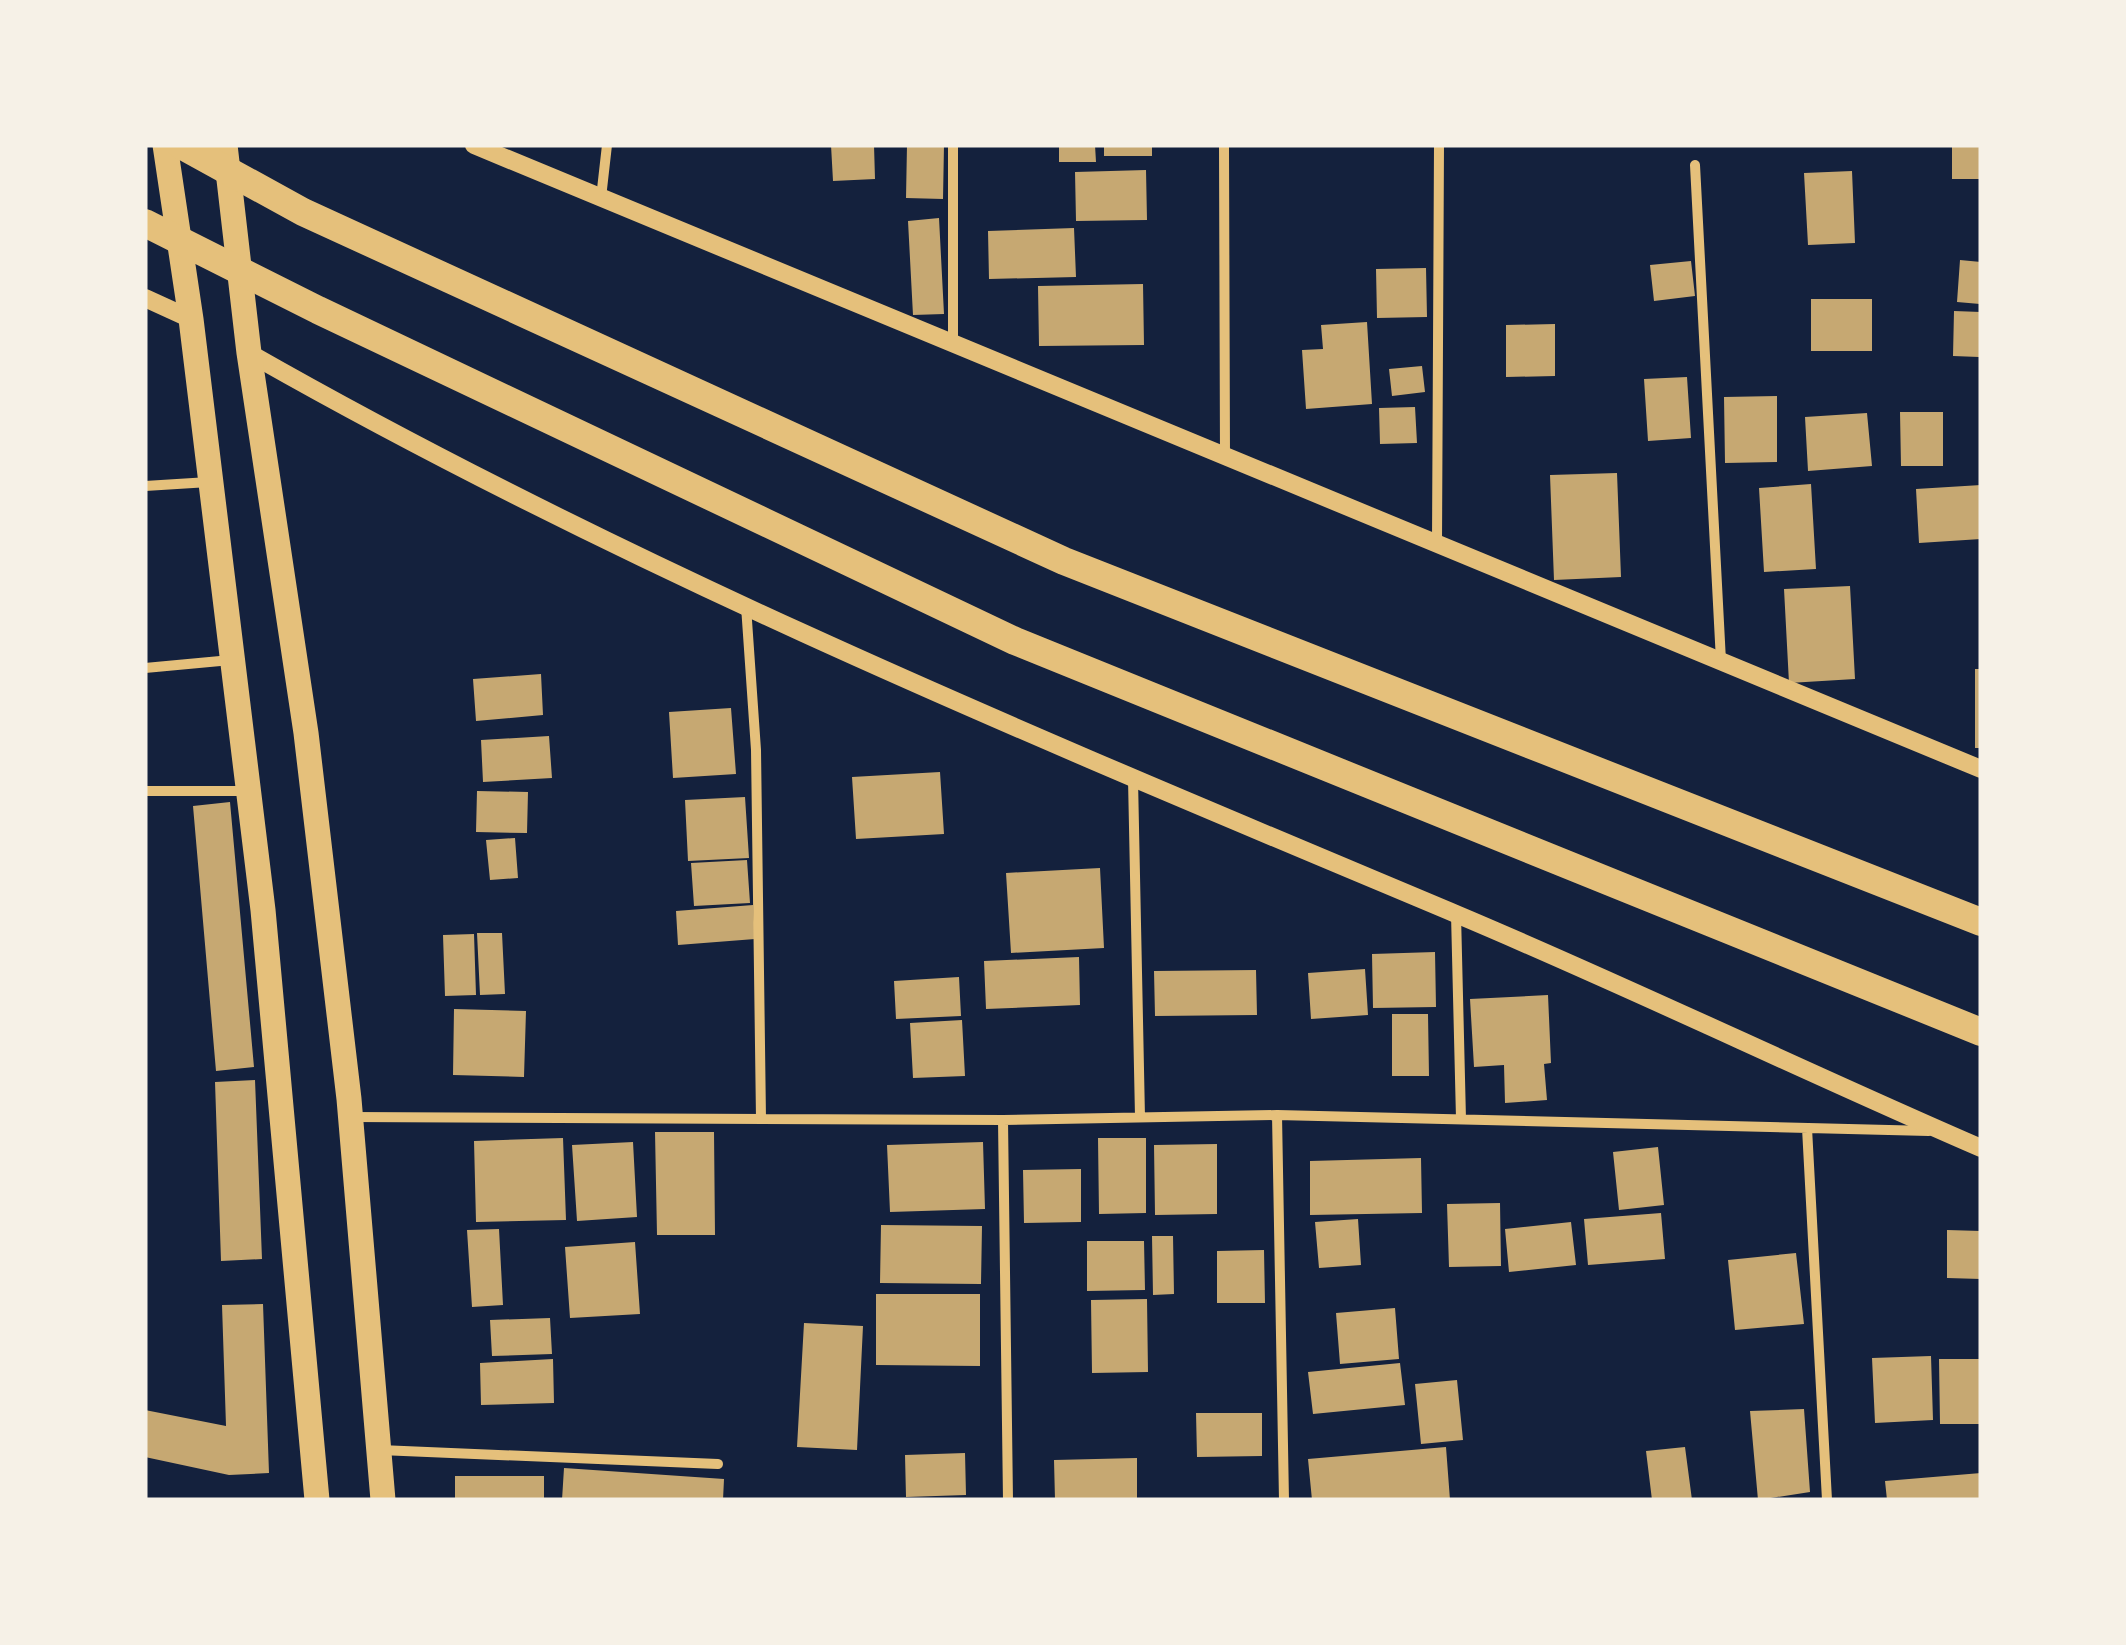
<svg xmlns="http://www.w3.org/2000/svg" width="2126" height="1645" font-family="'Varela Round',sans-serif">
<rect width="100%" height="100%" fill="#14213d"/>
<path fill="#c6a872" d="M831,145h43l1,34 -42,2z
M907,145h37l-1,54 -37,-1z
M1059,145h36l1,17h-37z
M1104,145h48v11h-48z
M1952,145h29v34h-29z
M1146,170l1,50 -71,1 -1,-49z
M1852,171l3,72 -47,2 -4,-72z
M939,218l5,96 -31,1 -5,-94z
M1074,228l2,49 -87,2 -1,-48z
M1960,260l21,2 -1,42 -23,-2z
M1691,261l4,35 -41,5 -4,-36z
M1426,268l1,49 -50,1 -1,-49z
M1143,284l1,61 -105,1 -1,-60z
M1811,299h61v52h-61z
M1954,311l27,1 -2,45 -26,-1z
M1367,322l5,82 -66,5 -4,-59 21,-1 -2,-24z
M1555,324v52l-49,1v-52z
M1422,366l3,26 -33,4 -3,-27z
M1687,377l4,61 -43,3 -4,-62z
M1777,396v66l-52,1 -1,-66z
M1415,407l2,36 -37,1 -1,-36z
M1900,412h43v54h-42z
M1867,413l5,53 -64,5 -3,-54z
M1617,473l4,104 -67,3 -4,-105z
M1811,484l5,85 -52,3 -5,-84z
M1981,485v54l-62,4 -3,-54z
M1850,586l5,93 -66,4 -5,-94z
M1975,669h6v79h-6z
M541,674l2,41 -67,6 -3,-42z
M731,708l5,66 -63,4 -4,-66z
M549,736l3,42 -69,4 -2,-42z
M940,772l4,62 -88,5 -4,-62z
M477,791l51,1 -1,41 -51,-1z
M745,797l4,61 -61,3 -3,-61z
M230,802l24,265 -38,4 -23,-265z
M515,838l3,40 -28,2 -4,-40z
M747,860l3,43 -56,3 -3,-43z
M1100,868l4,80 -93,5 -5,-80z
M753,905l2,34 -77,6 -2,-34z
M477,933h25l3,61 -25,1z
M474,934l2,61 -31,1 -2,-61z
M1435,952l1,55 -63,1 -1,-54z
M1079,957l1,48 -94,4 -2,-48z
M1365,969l3,46 -57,4 -3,-46z
M1256,970l1,45 -102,1 -1,-45z
M959,977l2,39 -65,3 -2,-38z
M1548,995l3,68 -7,1 3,36 -42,3 -1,-38 -30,2 -4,-68z
M454,1009l72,2 -2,66 -71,-2z
M1392,1014h36l1,62h-37z
M962,1020l3,56 -52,2 -3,-55z
M255,1080l7,179 -41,2 -6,-179z
M655,1132h59l1,103h-58z
M563,1138l3,82 -90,2 -2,-81z
M1098,1138h48v75l-47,1z
M633,1142l4,75 -60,4 -5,-76z
M983,1142l2,67 -95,3 -3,-67z
M1217,1144v70l-62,1 -1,-70z
M1658,1147l6,58 -45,5 -6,-58z
M1421,1158l1,55 -112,2v-54z
M1081,1169v53l-57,1 -1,-53z
M1500,1203l1,63 -52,1 -2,-63z
M1661,1213l4,46 -77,6 -4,-46z
M1358,1219l3,46 -42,3 -4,-46z
M1571,1222l5,43 -67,7 -4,-43z
M881,1225l101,1 -1,58 -101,-1z
M499,1229l4,76 -31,2 -5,-77z
M1947,1230l34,1v48l-34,-1z
M1152,1236h21l1,58 -21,1z
M1087,1241h57l1,49 -58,1z
M635,1242l5,72 -70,4 -5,-71z
M1264,1250l1,53h-48v-52z
M1796,1253l8,71 -69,6 -7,-70z
M876,1294h104v72l-104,-1z
M1147,1299l1,73 -56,1 -1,-73z
M263,1304l6,169 -40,2 -84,-18v-47l81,16 -4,-121z
M1395,1308l4,51 -59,5 -4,-51z
M550,1318l2,36 -60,2 -2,-36z
M804,1323l59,3 -6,124 -60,-3z
M1931,1356l2,64 -58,3 -3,-65z
M553,1359l1,44 -73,2 -1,-42z
M1939,1359h42v65h-41z
M1400,1363l5,42 -92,9 -5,-42z
M1457,1380l6,60 -42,4 -6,-60z
M1804,1409l6,83 -52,8 -8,-89z
M1196,1413h66v43l-65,1z
M1446,1447l4,53h-138l-4,-41z
M1685,1447l7,53h-40l-6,-49z
M965,1453l1,42 -60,2 -1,-42z
M1137,1458v42h-82l-1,-40z
M564,1468l160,11 -1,21h-161z
M1981,1473v27h-94l-2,-19z
M455,1476h89v24h-89z"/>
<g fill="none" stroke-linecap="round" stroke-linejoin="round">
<path stroke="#e5c07b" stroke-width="10" d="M1224,145l1,311
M1695,165l26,496
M601,198l6,-53
M953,344v-199
M145,486l64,-4
M1437,543l2,-398
M746,606l10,144 5,369
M145,668l86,-8
M1133,779l7,338
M145,791h104
M1456,914l5,205
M1277,1115l7,385
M351,1117l652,3 274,-5 652,16
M1003,1120l5,380
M1807,1128l20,372
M380,1450l338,14"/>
<path stroke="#e5c07b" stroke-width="18" d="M474,145l1507,624
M145,298l46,21
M249,353c386,220 798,389 1207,561 176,74 349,158 525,234"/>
<path stroke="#e5c07b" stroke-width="25" d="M165,145l26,174 72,591 54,590
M225,145l24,208 57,380 43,366 34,401"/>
<path stroke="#e5c07b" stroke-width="28" d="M181,145l122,67 761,349 917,361
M145,223l173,87 697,331 966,391"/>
</g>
<rect width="2126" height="1645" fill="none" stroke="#f6f1e7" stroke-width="295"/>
</svg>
